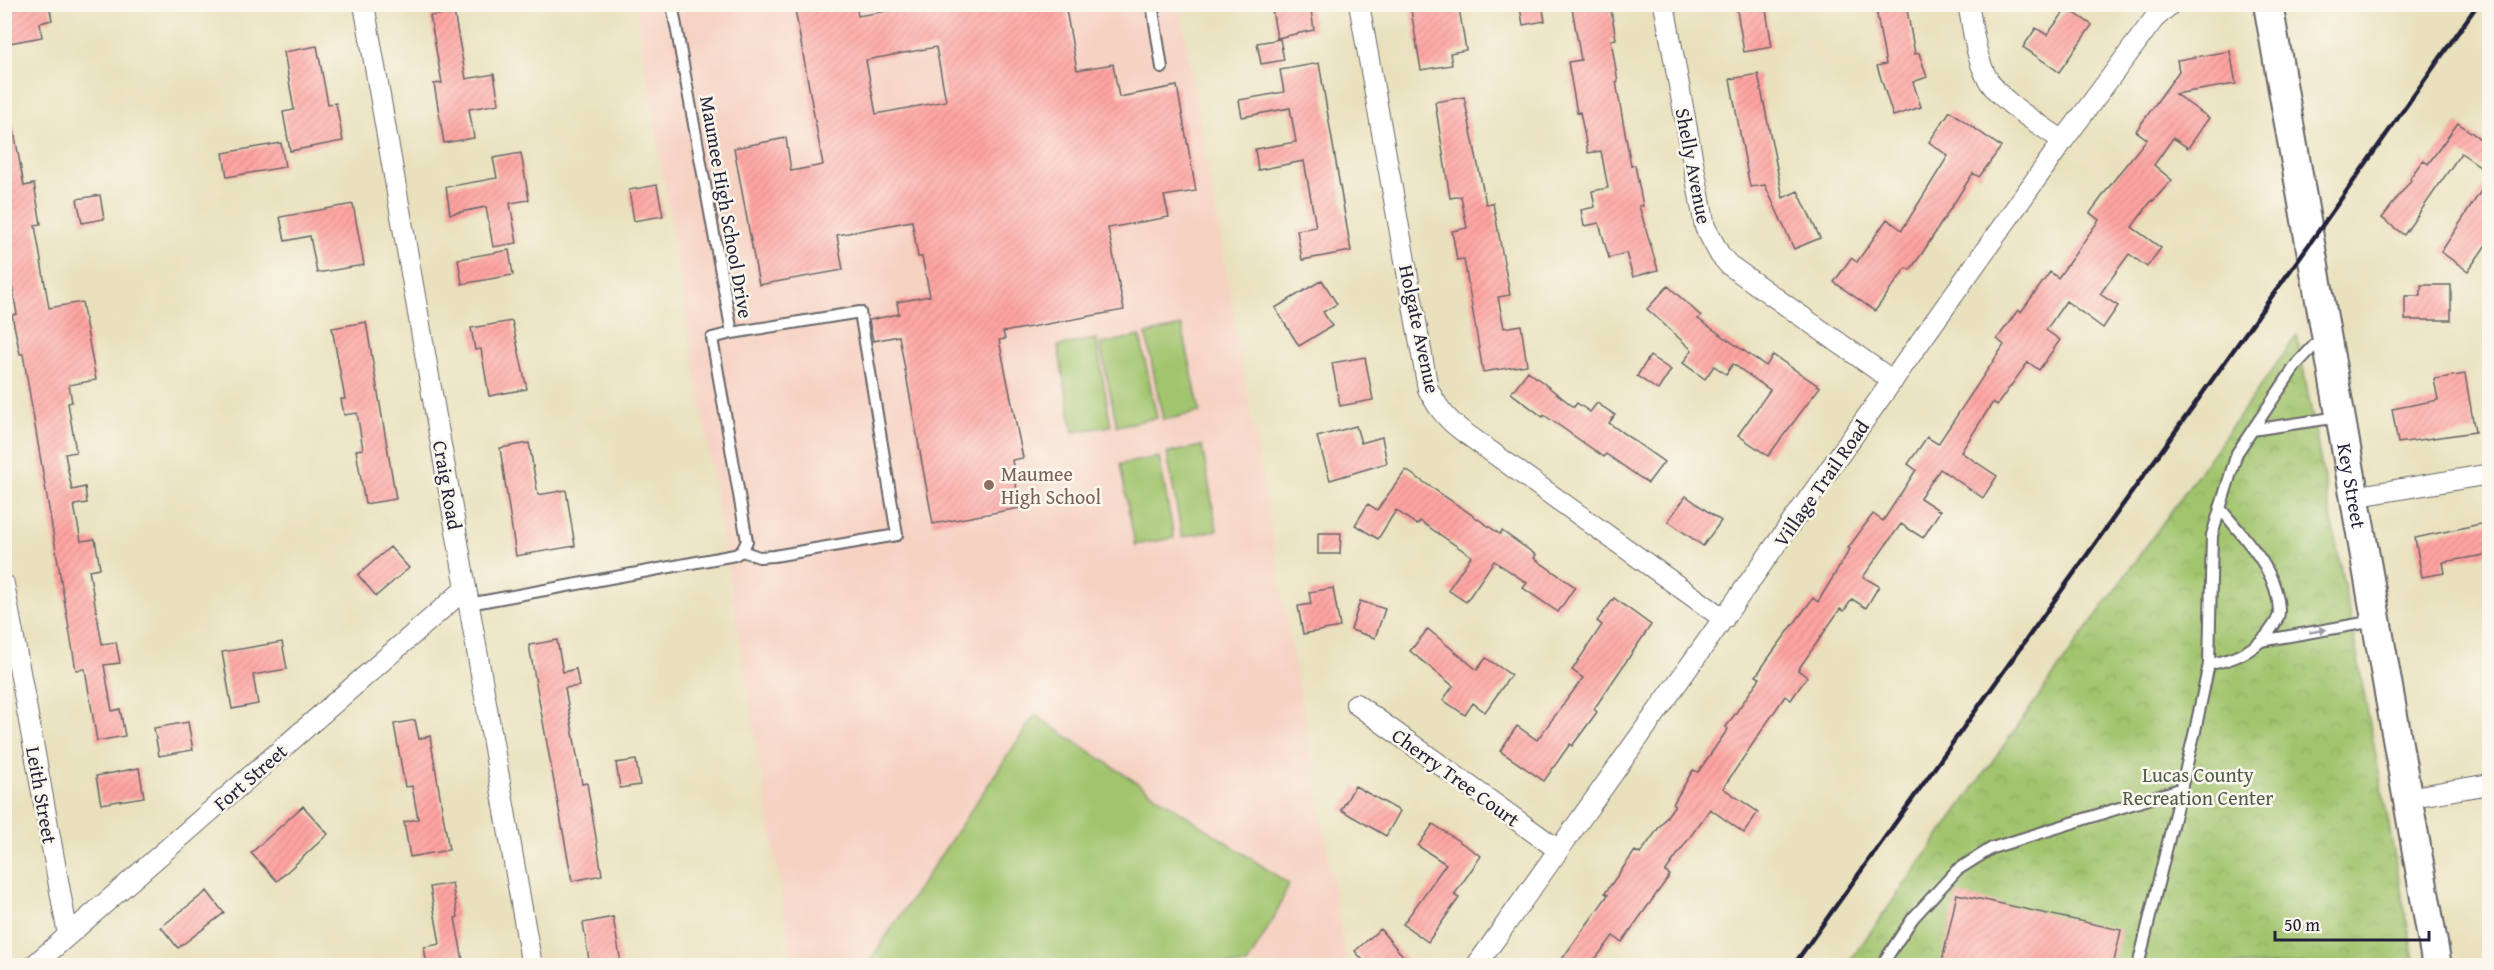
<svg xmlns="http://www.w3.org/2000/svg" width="2494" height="970" font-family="'Gentium Book Plus',serif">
<defs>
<pattern id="park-crowns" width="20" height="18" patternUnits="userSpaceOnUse" patternTransform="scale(1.5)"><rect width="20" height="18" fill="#a1c46d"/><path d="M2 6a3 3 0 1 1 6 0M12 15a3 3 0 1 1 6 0" fill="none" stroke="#8aa85f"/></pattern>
<pattern id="building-hatch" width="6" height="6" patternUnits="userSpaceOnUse" patternTransform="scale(1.5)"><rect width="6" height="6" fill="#fea4a1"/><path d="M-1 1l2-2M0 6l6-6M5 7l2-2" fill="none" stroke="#d98d8c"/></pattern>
</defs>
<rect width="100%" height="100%" fill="#fbf7ec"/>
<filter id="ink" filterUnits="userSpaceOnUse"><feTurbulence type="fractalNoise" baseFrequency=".0167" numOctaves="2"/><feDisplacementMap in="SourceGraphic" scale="12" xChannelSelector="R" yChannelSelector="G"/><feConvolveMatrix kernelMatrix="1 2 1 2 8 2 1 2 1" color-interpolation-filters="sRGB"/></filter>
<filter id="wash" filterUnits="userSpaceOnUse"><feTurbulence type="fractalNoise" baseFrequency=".008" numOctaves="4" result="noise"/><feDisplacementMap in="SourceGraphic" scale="24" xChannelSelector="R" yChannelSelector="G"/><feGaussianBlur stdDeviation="1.35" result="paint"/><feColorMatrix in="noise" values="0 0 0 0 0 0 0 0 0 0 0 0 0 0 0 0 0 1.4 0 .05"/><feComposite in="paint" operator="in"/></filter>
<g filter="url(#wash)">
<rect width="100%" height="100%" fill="#e9e1bd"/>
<path fill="#f6d2c3" d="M635,5h545l167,960h-554z"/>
<path fill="url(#park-crowns)" stroke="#627354" stroke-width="1.5" d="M2297,335l118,630h-568z"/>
<path fill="#a1c46d" stroke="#627354" stroke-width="1.5" d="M1182,326l18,86 -37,8 -17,-86z
M1140,336l17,82 -40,8 -17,-82z
M1096,339l15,87 -38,6 -15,-86z
M1202,446l15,84 -35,7 -15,-84z
M1159,457l15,81 -39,7 -15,-81z
M1035,715l254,169 -13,30 -29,51h-380z"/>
<g id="blocks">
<path fill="url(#building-hatch)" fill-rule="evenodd" d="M4,4h45l3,16 -12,3 2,14 -38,7z
M794,4h62l2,12 70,-12h137l12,66 36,-6 6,33 58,-11 19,105 -32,5 5,21 -61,11 16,82 -121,22 2,7 -6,1 24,118 -11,2 8,48 -87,16 -34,-188 -26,5 -4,-21 30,-6 -2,-12 33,-6 -8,-39h-4l-6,-36 -75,14 6,35 -84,15 -25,-137 52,-10 5,33 32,-6zM936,47l10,54 -70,13 -10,-54z
M1271,4h39l4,26 -37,8z
M1410,4h27l1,7 21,-3 7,42 -16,3 2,12 -31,5z
M1542,4l3,17 -22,4 -3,-18z
M1590,4h20l6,35 -5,1 7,42h-2l15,84 4,-1 8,41h-4l19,64 -25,7 -7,-24 -17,5 -10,-35 -15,3 -3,-16 14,-3 -3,-16 16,-3 -7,-37 -13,2 -8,-41 -3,1 -9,-51 13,-2 -9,-52z
M1736,4h29l7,43 -28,5z
M1875,4h31l9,50 4,-1 8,24 -14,5 8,25 -28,9 -16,-50 9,-2z
M2067,8l25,17 -33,47 -36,-25 13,-19 11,7z
M454,12l12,67 28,-5 5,30 -30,5 5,29 -30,5 -10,-59 8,-1 -12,-67z
M1280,39l4,21 -23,4 -4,-21z
M317,46l11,58 8,-1 7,38 -53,10 -7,-39 11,-2 -10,-58z
M2230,51l6,33 -61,10 34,24 -21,30 -15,-10 -19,27 18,15 -19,21 -1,-1 -20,27 29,21 -14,19 -18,-13 -29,40 18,12 -15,22 -37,-27 -20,29 14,10 -21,30 -11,-8 -31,43 -4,-3 -32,50 36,24 -14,22 -43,-29 -20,29 20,13 -17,27 -22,-14 -38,53 16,9 -13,22 -14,-9 -8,12 -4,-2 -42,61 9,7 -16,23 -6,-4 -62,92 35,24 -14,21 -34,-24 -45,63 5,3 -48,67 -9,-6 -23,30h-33l51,-71 -3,-2 30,-42 5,3 35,-49 -2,-1 20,-34 5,2 30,-43 -2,-2 34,-49 -4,-2 16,-23 41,-55 5,4 32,-53 -2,-1 25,-34 10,7 33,-51 -8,-6 19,-27 11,7 66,-99 -7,-6 21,-29 3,2 29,-40 8,6 41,-58 -9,-7 30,-41 27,-33 -11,-8 43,-60 -2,-11z
M1319,63l32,188 -49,9 -5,-30 19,-3 -12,-66 -46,9 -3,-21 41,-7 -6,-34 -48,9 -3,-17 45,-8 -4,-22z
M1758,74l25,124 15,-7 22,47 -26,11 -29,-64 -15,2 -20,-108z
M1464,97l22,107 7,-1 17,92 -12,2 6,31 17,-3 6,40 -44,7 -19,-113 -7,1 -5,-29 15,-3 -6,-32 -11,2 -15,-96z
M1950,111l51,36 -22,30 -6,-4 -50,79 -13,18 -4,-2 -31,43 -41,-29 17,-24 6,4 30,-43 15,11 46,-74 -19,-14z
M2458,123l32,23v27l-29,-20 -57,82 -22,-17 29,-38 -1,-2 13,-18 5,4z
M13,125l11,61 10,-2 7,40 -6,1 14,83 33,-6 14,78 -27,5 3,17 -4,1 8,49 -11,2 7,36 13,-3 2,16 -13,2 7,36 14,-2 5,29 -11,2 13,74 14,-2 4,21 -16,2 8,46 8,-2 5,27 -28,5 -12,-72 -9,1 -53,-316h-3l-8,-39 5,-1 -13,-73v-115z
M281,143l4,24 -58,10 -4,-24z
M521,153l8,47 -19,3 7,40 -24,4 -7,-40 -36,7 -4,-27 51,-9 -4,-20z
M2490,177v62l-22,32 -27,-19z
M657,185l6,31 -29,5 -5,-31z
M100,195l4,24 -22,4 -5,-24z
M353,204l11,61 -47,8 -7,-37 -25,5 -5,-24z
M509,250l4,25 -51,9 -4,-25z
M1322,280l15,24 -14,8 9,14 -33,20 -24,-38z
M2421,285h30v35h-46v-24h16z
M1668,286l33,30 -3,3 68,47 7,-11 47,32 -52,69 -30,-21 32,-45 -37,-26 -7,10 -12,-8 -9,13 -22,-16 9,-13 -45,-41z
M512,321l15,68 -38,7 -8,-47 -6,1 -4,-22z
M366,322l30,177 -31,5 -9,-54 7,-1 -6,-36 -13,2 -3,-16h4l-13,-71z
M1650,356l21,14 -13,20 -21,-14z
M1365,357l8,43 -33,6 -8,-43z
M1528,371l46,36 3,-4 13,9 7,-9 18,12 -6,8 55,39 -16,21 -42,-29 -2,3 -60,-42 -1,2 -32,-24z
M2465,374l10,58 -77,11 -6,-34 46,-9 -4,-21z
M1356,426l5,17 21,-6 5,26 -57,17 -13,-43z
M529,443l9,52 28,-5 9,56 -59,10 -16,-108z
M1406,470l94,64 2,-3 34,24 -2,3 41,29 -17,25 -35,-24 4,-5 -33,-22 -28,41 -18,-12 23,-34 -51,-35 -3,4 -21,-15 -18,29 -23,-14 13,-21 9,6z
M1686,496l35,25 -18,25 -35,-25z
M2490,522v32l-47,8 2,11 -23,4 -7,-39z
M1318,533h23l-1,21h-22z
M390,547l19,21 -33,28 -18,-21z
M1333,588l7,39 -37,7 -5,-28 13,-2 -2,-12z
M1614,598l37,27 -57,84 3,3 -25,34 -2,-2 -26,37 -44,-30 17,-25 20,14 46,-62 -11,-8 30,-45 -5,-4z
M1360,601l25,8 -10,29 -24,-8z
M1428,629l49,41 9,-12 25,17 -26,37 -12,-9 -8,12 -22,-15 10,-14 -43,-35z
M557,640l6,32 13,-3 3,17 -14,2 17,96 5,-1 15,92 -30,6 -43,-236z
M282,642l5,27 -34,6 5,29 -26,5 -10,-57z
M415,720l4,19 11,-3 19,114 -39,7 -6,-35 14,-3 -6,-33 -7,1 -11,-63z
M188,722l5,28 -34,6 -5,-28z
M636,760l4,25 -20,3 -4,-25z
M139,768l5,29 -43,7 -5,-28z
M1355,786l45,25 -14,25 -45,-26z
M303,806l25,28 -51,47 -26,-28z
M1433,824l48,32 -27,39 5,3 -31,44 -25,-18 43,-60 -28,-18z
M452,883l6,34 -3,1 9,48h-37l-3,-19 16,-3 -10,-57z
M207,891l17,22 -46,35 -17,-21z
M1957,894l164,36 -8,36h-172z
M613,917l8,46 -31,3 -7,-43z
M1380,929l17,20 15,17h-44l-13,-15z"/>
</g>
</g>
<g filter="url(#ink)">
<use href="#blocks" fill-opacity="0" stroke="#686568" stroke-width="1.5"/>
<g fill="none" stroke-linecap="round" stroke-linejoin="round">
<defs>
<path id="lane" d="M1152,4l10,64
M732,333l128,-21 37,223 -123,21 -15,1 -17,-6
M2252,430l87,-13
M469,604l266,-49 7,-4 5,-10 -35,-203 20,-5 -60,-329
M2261,641l114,-20
M2209,664c21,-3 42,-12 57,-28 5,-7 13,-16 13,-24 0,-41 -36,-75 -59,-104
M1881,966l32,-48 44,-48 35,-22 188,-59
M2138,966l57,-235 14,-67 3,-129 25,-82 59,-88 27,-29"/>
<path id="street" d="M364,4l168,962
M1359,4l69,385c9,17 17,29 33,41l263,189
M1664,4l41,223 15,28 9,10 164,116
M1968,4c5,24 7,50 18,72 13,26 54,48 77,65
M2353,497l137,-23
M4,584l64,351
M1356,704l201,145
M2407,798l83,-14
M33,966l433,-378
M1476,966l587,-825 91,-122 17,-15"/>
<g id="secondary">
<path id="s1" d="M2268,4l169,962"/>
</g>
</defs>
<use href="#lane" stroke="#686568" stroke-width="14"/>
<use href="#street" stroke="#686568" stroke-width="22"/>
<use href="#secondary" stroke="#686568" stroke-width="32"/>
<use href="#lane" stroke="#fff" stroke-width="10"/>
<use href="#street" stroke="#fff" stroke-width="20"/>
<use href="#secondary" stroke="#fff" stroke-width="28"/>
<path stroke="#22223b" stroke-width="4.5" d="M1793,966l517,-723 168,-239"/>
</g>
<defs><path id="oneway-solid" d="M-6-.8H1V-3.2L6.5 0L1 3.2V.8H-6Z" transform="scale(1.5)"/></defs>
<use fill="#9c9ca7" href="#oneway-solid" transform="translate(2318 631) rotate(-10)"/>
</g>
<circle fill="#8d6e63" stroke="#fbf7ec" stroke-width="2" cx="989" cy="485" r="6"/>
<g text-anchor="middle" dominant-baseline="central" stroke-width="5" stroke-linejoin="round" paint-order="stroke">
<g font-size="20" fill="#22223b" stroke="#fbf7ec">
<text transform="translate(1694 166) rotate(79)">Shelly Avenue</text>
<text transform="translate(727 207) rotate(80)">Maumee High School Drive</text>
<text transform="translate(1420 329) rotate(78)">Holgate Avenue</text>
<text transform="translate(1821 483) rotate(-55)">Village Trail Road</text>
<text transform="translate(448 485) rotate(80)">Craig Road</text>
<text stroke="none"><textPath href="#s1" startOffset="489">Key Street</textPath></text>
<text transform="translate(250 777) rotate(-41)">Fort Street</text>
<text transform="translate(1456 777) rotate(36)">Cherry Tree Court</text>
<text transform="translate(42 795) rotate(80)">Leith Street</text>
</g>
<g font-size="20" fill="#785e54" stroke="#fbf7ec" text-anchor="start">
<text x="1001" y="473">Maumee<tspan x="1001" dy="23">High School</tspan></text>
</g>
<g font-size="20" fill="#4e5b4c" stroke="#fbf7ec">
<text x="2198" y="774">Lucas County<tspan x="2198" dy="23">Recreation Center</tspan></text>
</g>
</g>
<rect width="2494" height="970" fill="none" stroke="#fbf7ec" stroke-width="24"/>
<path d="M2275 931v9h154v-9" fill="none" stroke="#22223b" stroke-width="3"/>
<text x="2284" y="931" font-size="18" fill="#22223b" stroke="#fbf7ec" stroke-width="4.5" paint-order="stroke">50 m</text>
</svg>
